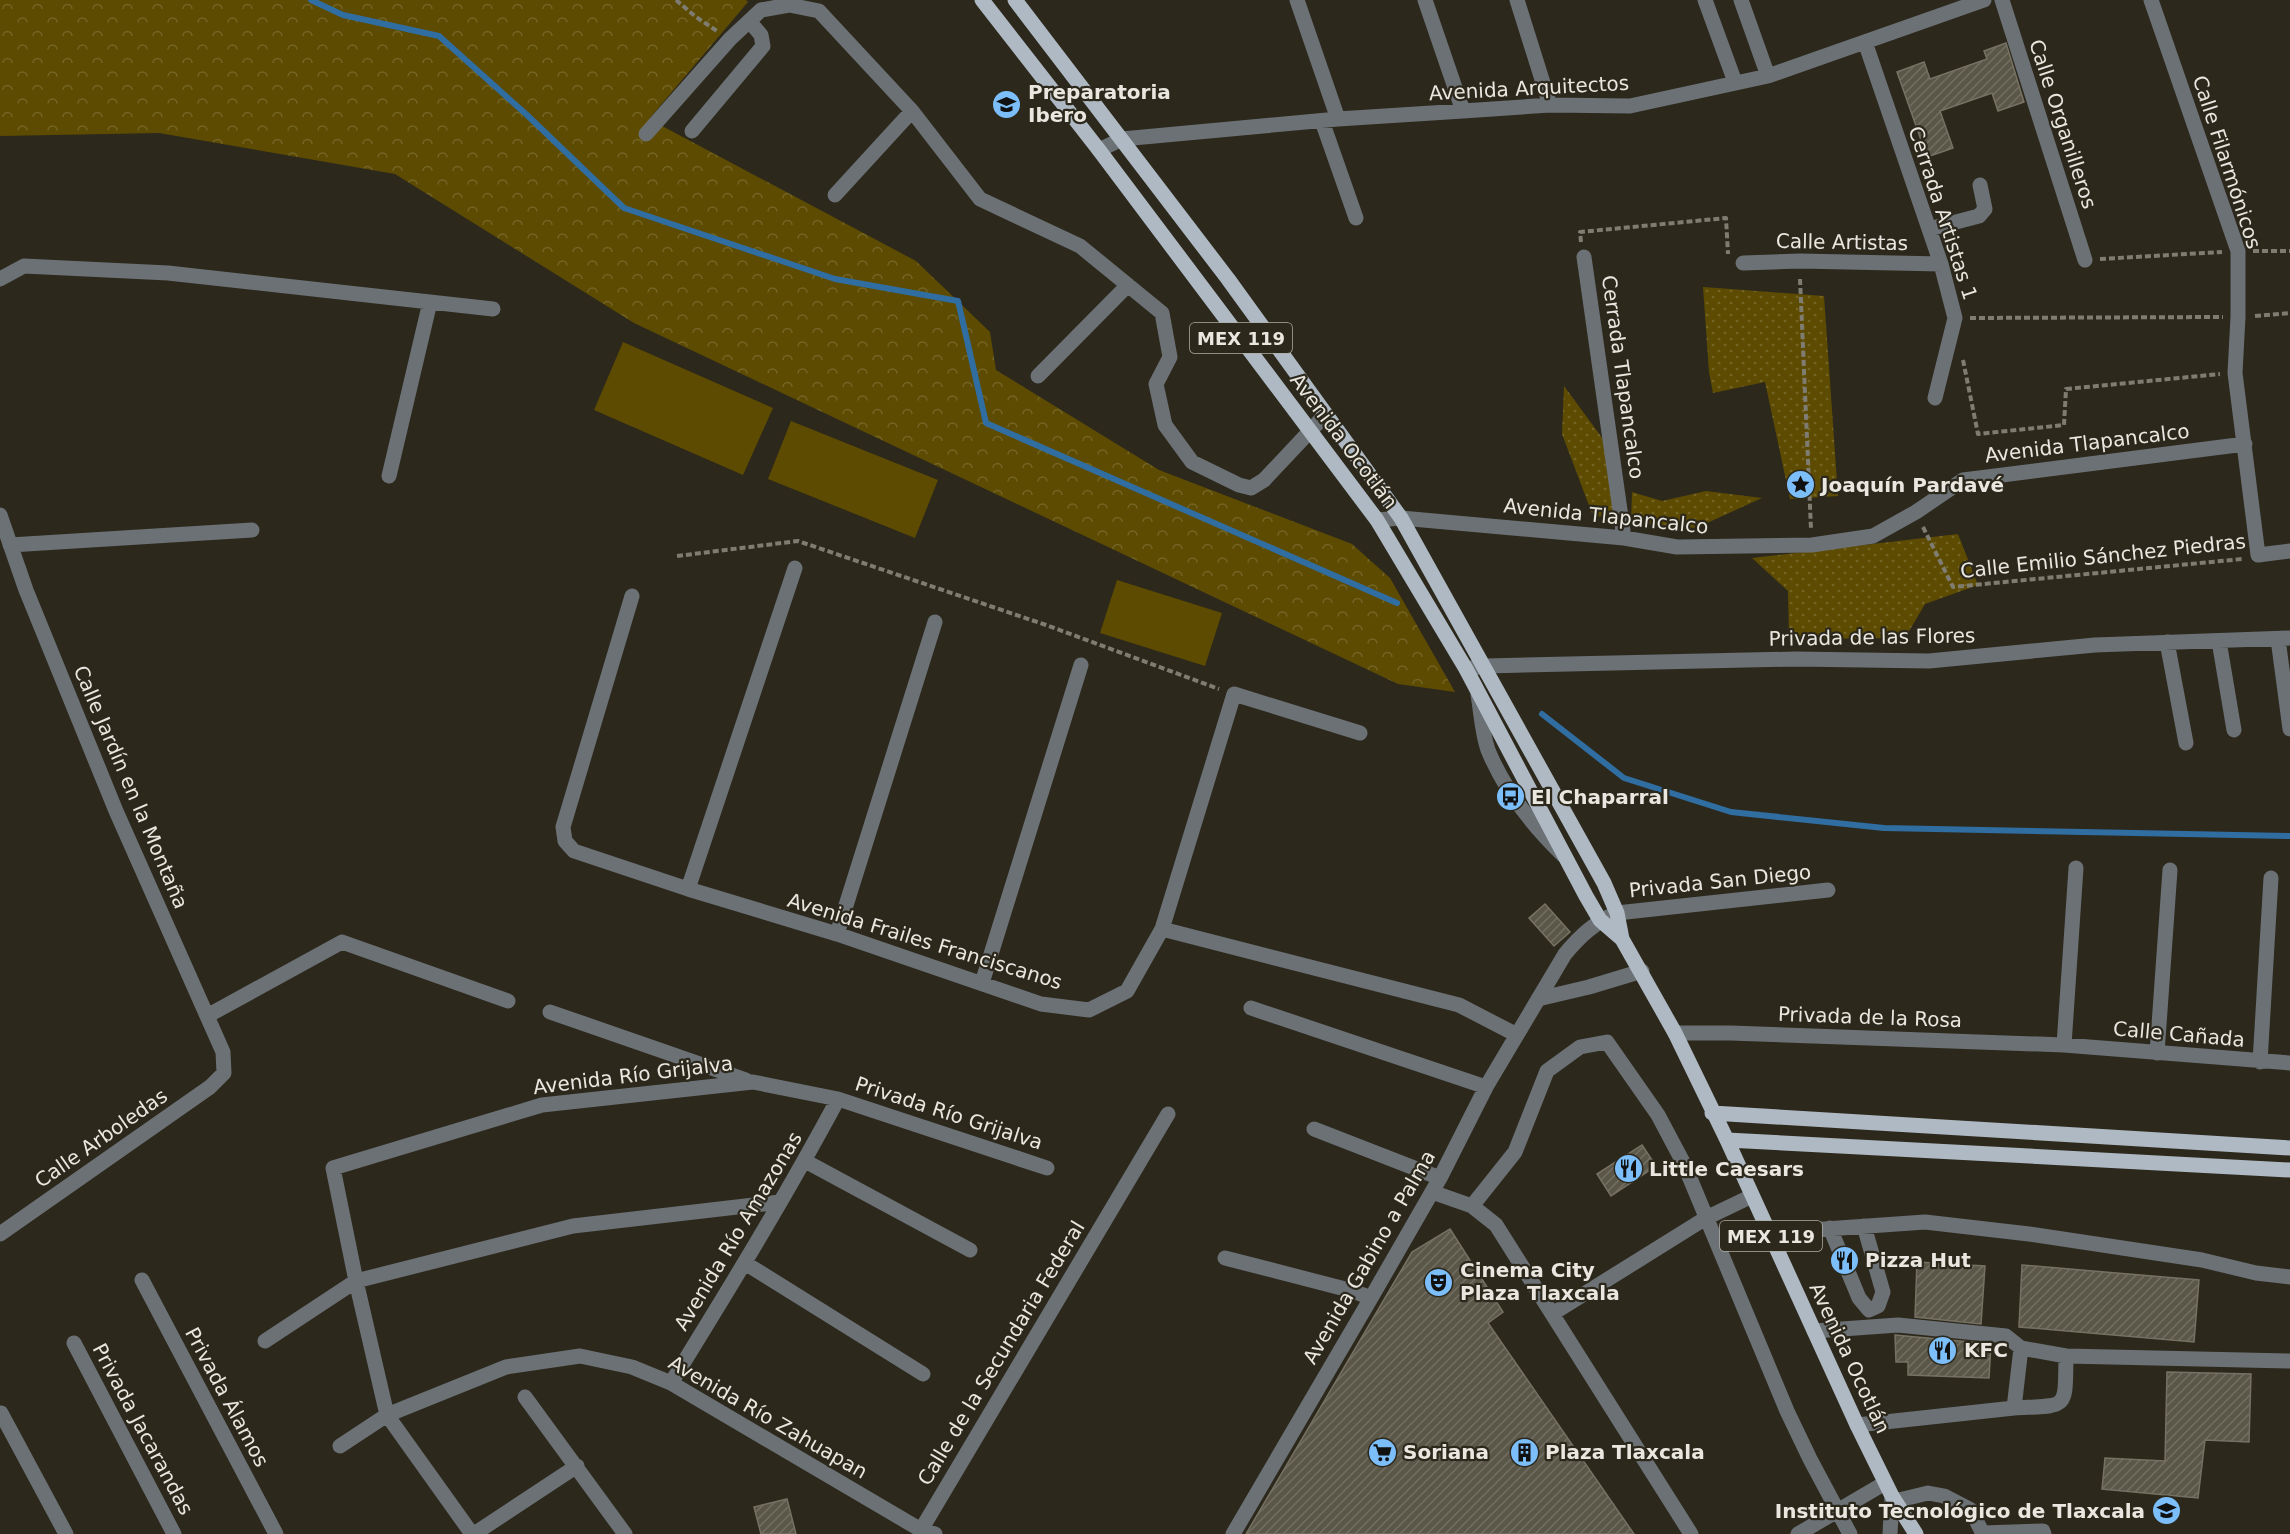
<svg xmlns="http://www.w3.org/2000/svg" width="2290" height="1534" font-family="'DejaVu Sans',sans-serif">
<defs>
<pattern id="forest-crowns" width="20" height="18" patternUnits="userSpaceOnUse" patternTransform="scale(1.5)"><rect width="20" height="18" fill="#5d4b01"/><path d="M2 6a3 3 0 1 1 6 0M12 15a3 3 0 1 1 6 0" fill="none" stroke="#746526"/></pattern>
<pattern id="park-dots" width="8" height="8" patternUnits="userSpaceOnUse" patternTransform="scale(1.5)"><rect width="8" height="8" fill="#5d4b01"/><path d="M2 2h.1M6 6h.1" fill="none" stroke="#746526" stroke-width="1.8" stroke-linecap="round"/></pattern>
<pattern id="building-hatch" width="6" height="6" patternUnits="userSpaceOnUse" patternTransform="scale(1.5)"><rect width="6" height="6" fill="#5a5648"/><path d="M-1 1l2-2M0 6l6-6M5 7l2-2" fill="none" stroke="#726e62"/></pattern>
</defs>
<rect width="100%" height="100%" fill="#2c281c"/>
<path fill="url(#forest-crowns)" d="M0,0h746l2,2 -99,117 267,142 74,71 6,38 163,100 193,74 38,34 65,114 -57,-8 -764,-361 -239,-149 -236,-41 -159,3z"/>
<path fill="url(#park-dots)" d="M1703,287l121,9 14,200 -48,3 -25,-117 -52,11 -4,-21z
M1564,386l39,53 12,78 -22,-1 -31,-82z
M1706,491l56,7 -66,30 -65,-6 1,-30 30,9z
M1958,534l20,51 -53,19 -20,34 -116,1 -1,-48 -36,-33z"/>
<path fill="#5d4b01" d="M623,342l150,66 -30,67 -149,-65z
M791,421l147,59 -23,58 -147,-59z
M1117,580l105,33 -17,53 -105,-33z"/>
<g fill="none" stroke-linecap="round" stroke-linejoin="round">
<path stroke="#306da0" stroke-width="6" d="M311,0l32,15 96,21 88,79 97,93 211,71 123,22 28,122 411,180
M1542,714l82,64 107,34 153,16 406,8"/>
</g>
<path fill="url(#building-hatch)" stroke="#767263" stroke-width="1.5" d="M2006,43l18,59 -26,9 -6,-18 -52,18 13,37 -26,9 -30,-85 27,-10 6,17 57,-20 -3,-8z
M1545,904l25,28 -16,14 -25,-28z
M1642,1145l14,21 -45,30 -14,-22z
M1450,1229l53,83 -15,11 146,211h-388l166,-282z
M1917,1262l68,4 -4,58 -66,-7z
M2022,1265l177,15 -5,62 -175,-15z
M1895,1335l96,9 -2,34 -81,-3v-13h-12z
M2167,1372l84,2 -2,68 -44,-2 -7,58 -96,-9 3,-31 60,3z
M787,1499l9,35h-35l-7,-27z"/>
<g fill="none" stroke-linecap="round" stroke-linejoin="round">
<path stroke="#7f7c72" stroke-width="4" stroke-dasharray="6 3" stroke-linecap="butt" d="M676,0l20,17 21,14
M1581,242l-1,-10 146,-14 2,36
M2253,251h37
M2100,259l122,-7
M1800,279l11,250
M2255,316l35,-3
M1970,318l253,-1
M1963,360l15,74 86,-9 2,-36 154,-15
M1923,527l30,60 289,-28
M677,556l121,-15 248,84 173,64"/>
<path stroke="#6b7175" stroke-width="15" d="M1297,0l41,119
M1425,0l38,111
M1517,0l33,105
M1705,0l30,82
M1741,0l27,76
M2002,0l83,260
M2151,0l87,251v66l-3,56 23,182 32,-4
M1865,42l76,222 14,54 -20,80
M912,111l68,88 100,47 82,67 8,44 -14,27 9,41 27,37 47,23 12,3 13,-8 62,-66
M1322,121l34,97
M692,131l71,-85 -2,-11 -11,-13
M646,134l84,-95 31,-29 28,-5 30,6 93,100 -77,84
M1099,150l23,-11 216,-20 125,-8 87,-6 80,1 138,-30 216,-76
M1929,229l50,-13 6,-7 -5,-24
M1584,257l40,281
M1743,263l57,-2 141,3
M0,279l24,-13 144,7 325,36
M1038,376l90,-91
M389,476l41,-174
M0,515l26,75 90,221 107,241 1,21 -14,14 -210,147
M1377,520l24,-2 223,20 53,9 135,-2 61,-9 43,-24 47,-32 282,-36
M10,545l242,-15
M632,596l-69,231 2,14 9,10 114,38 149,45 204,70 48,6 38,-19 35,-62 72,-235 126,39
M2278,639l12,90
M2219,641l15,89
M2167,642l19,101
M1466,669l19,-3 311,-7 133,2 166,-16 195,-7
M1478,695c3,17 4,38 10,55 16,39 44,75 75,105
M688,889l107,-321
M1162,929l297,76 58,30
M837,934l98,-312
M982,983l99,-318
M1538,999l51,-12 53,-16
M1251,1008l235,79
M550,1012l196,68
M207,1016l135,-74 166,59
M1675,1033h55l334,12 226,18
M2064,1045l12,-177
M2157,1053l13,-183
M2260,1062l11,-184
M1314,1129l126,49
M805,1161l165,89
M1432,1192l40,14 24,19 195,309
M1472,1206l43,-54 32,-81 33,-24 27,-5 51,73 26,49 103,247 23,48 40,75
M1830,1228l29,70 10,12 9,-4 5,-14 -19,-66
M1769,1233l156,-11 104,12 173,26 54,13 34,4
M1225,1258l128,33 18,7
M745,1263l178,111
M142,1280l134,254
M1552,1314l154,-96 46,-22
M1814,1331l84,-6 108,11 15,12
M265,1341l91,-60 217,-55 207,-24
M74,1343l100,191
M671,1383c58,-94 115,-187 167,-284
M525,1397l100,137
M2014,1408c55,-3 51,3 52,-52
M1,1413l65,121
M1857,1425l157,-17 7,-60 45,8 224,5
M340,1446l47,-31 119,-48 74,-11 52,11 39,16 250,147 14,4
M1895,1501l33,-8 16,3 27,14 12,24
M921,1530l247,-416
M1983,1533l60,-2 1,3
M472,1534l-85,-119 -31,-134 -23,-113 209,-63 211,-23 85,17 209,69
M474,1534l103,-68
M1233,1534l138,-236 69,-120 46,-91 79,-133c15,-18 30,-32 52,-41l211,-23
M1798,1534l87,-51
M1890,1534l2,-38"/>
<path stroke="#aeb9c3" stroke-width="15" d="M982,0l117,150 278,370 89,149 120,227 14,24 22,19 53,94 52,107 130,285 35,71 24,38
M1015,0l213,279 173,239 203,365 13,30 5,26
M1712,1113l578,35
M1727,1140l563,30"/>
</g>
<defs>
<symbol id="university-disc" viewBox="-11 -11 22 22"><circle r="9.5" fill="#7cbef9" stroke="#2c281c"/><path d="M0-5L7-2L0 1L-7-2ZM-4 1L0 2.5L4 1V4Q0 6-4 4Z" fill="#111"/></symbol>
<symbol id="sight-disc" viewBox="-11 -11 22 22"><circle r="9.5" fill="#7cbef9" stroke="#2c281c"/><path d="M0-6L1.8-2.2L6-1.7L2.9 1.2L3.7 5.4L0 3.3L-3.7 5.4L-2.9 1.2L-6-1.7L-1.8-2.2Z" fill="#111"/></symbol>
<symbol id="bus-disc" viewBox="-11 -11 22 22"><circle r="9.5" fill="#7cbef9" stroke="#2c281c"/><path d="M-5-6H5V4H4V6H2V4H-2V6H-4V4H-5ZM-3.5-4V0h7V-4ZM-3.5 1.2v1.5H-2V1.2ZM2 1.2v1.5H3.5V1.2Z" fill="#111"/></symbol>
<symbol id="restaurant-disc" viewBox="-11 -11 22 22"><circle r="9.5" fill="#7cbef9" stroke="#2c281c"/><path d="M-5-6h1v4h1v-4h1v4h1v-4h1v5L-1.5 .5V6h-2V.5L-5-1ZM5-6V6H3V1.5H1.5Q1.5-4 5-6Z" fill="#111"/></symbol>
<symbol id="theatre-disc" viewBox="-11 -11 22 22"><circle r="9.5" fill="#7cbef9" stroke="#2c281c"/><path d="M-5-5.5Q0-4 5-5.5V0Q5 5 0 6Q-5 5-5 0ZM-3.3-2.5H-1v1.5H-3.3ZM1-2.5H3.3v1.5H1ZM-2.8 1Q0 5.5 2.8 1Z" fill="#111"/></symbol>
<symbol id="supermarket-disc" viewBox="-11 -11 22 22"><circle r="9.5" fill="#7cbef9" stroke="#2c281c"/><path d="M-6-5.5h2.5l.6 2H6L4.5 2H-2.5L-4.4-4H-6ZM-1.5 3.2a1.3 1.3 0 1 0 .1 0ZM3 3.2a1.3 1.3 0 1 0 .1 0Z" fill="#111"/></symbol>
<symbol id="building-disc" viewBox="-11 -11 22 22"><circle r="9.5" fill="#7cbef9" stroke="#2c281c"/><path d="M-4-6H4V6H1V3H-1V6H-4ZM-2.5-4.3h1.7v1.8h-1.7ZM.8-4.3h1.7v1.8H.8ZM-2.5-1h1.7V.8h-1.7ZM.8-1h1.7V.8H.8Z" fill="#111"/></symbol>
</defs>
<g fill-rule="evenodd">
<use href="#university-disc" x="990" y="88" width="33" height="33"/>
<use href="#sight-disc" x="1784" y="468" width="33" height="33"/>
<use href="#bus-disc" x="1494" y="780" width="33" height="33"/>
<use href="#restaurant-disc" x="1612" y="1152" width="33" height="33"/>
<use href="#restaurant-disc" x="1828" y="1244" width="33" height="33"/>
<use href="#theatre-disc" x="1422" y="1266" width="33" height="33"/>
<use href="#restaurant-disc" x="1926" y="1334" width="33" height="33"/>
<use href="#supermarket-disc" x="1366" y="1436" width="33" height="33"/>
<use href="#building-disc" x="1508" y="1436" width="33" height="33"/>
<use href="#university-disc" x="2150" y="1494" width="33" height="33"/>
</g>
<g text-anchor="middle" dominant-baseline="central" stroke-width="4.5" stroke-linejoin="round" paint-order="stroke">
<g fill="#2c281c" stroke="#b0aea4" stroke-width="1.5">
<rect x="1190" y="323" width="102" height="30" rx="4.5"/>
<rect x="1720" y="1221" width="102" height="30" rx="4.5"/>
</g>
<g font-size="18" font-weight="bold" fill="#e9e7df">
<text x="1241" y="338">MEX 119</text>
<text x="1771" y="1236">MEX 119</text>
</g>
<g font-size="20" fill="#e9e7df" stroke="#2c281c">
<text transform="translate(1529 88) rotate(-3)">Avenida Arquitectos</text>
<text transform="translate(2063 124) rotate(72)">Calle Organilleros</text>
<text transform="translate(2227 162) rotate(72)">Calle Filarmónicos</text>
<text transform="translate(1943 213) rotate(72)">Cerrada Artistas 1</text>
<text transform="translate(1842 242) rotate(1)">Calle Artistas</text>
<text transform="translate(1623 377) rotate(82)">Cerrada Tlapancalco</text>
<text transform="translate(1344 441) rotate(53)">Avenida Ocotlán</text>
<text transform="translate(2087 443) rotate(-7)">Avenida Tlapancalco</text>
<text transform="translate(1606 516) rotate(6)">Avenida Tlapancalco</text>
<text transform="translate(2103 556) rotate(-6)">Calle Emilio Sánchez Piedras</text>
<text transform="translate(1872 637) rotate(-1)">Privada de las Flores</text>
<text transform="translate(131 787) rotate(67)">Calle Jardín en la Montaña</text>
<text transform="translate(1720 881) rotate(-6)">Privada San Diego</text>
<text transform="translate(925 941) rotate(17)">Avenida Frailes Franciscanos</text>
<text transform="translate(1870 1017) rotate(2)">Privada de la Rosa</text>
<text transform="translate(2179 1034) rotate(5)">Calle Cañada</text>
<text transform="translate(633 1075) rotate(-7)">Avenida Río Grijalva</text>
<text transform="translate(949 1113) rotate(18)">Privada Río Grijalva</text>
<text transform="translate(101 1138) rotate(-35)">Calle Arboledas</text>
<text transform="translate(738 1231) rotate(-59)">Avenida Río Amazonas</text>
<text transform="translate(1369 1257) rotate(-60)">Avenida Gabino a Palma</text>
<text transform="translate(1001 1353) rotate(-59)">Calle de la Secundaria Federal</text>
<text transform="translate(1850 1358) rotate(65)">Avenida Ocotlán</text>
<text transform="translate(227 1397) rotate(62)">Privada Álamos</text>
<text transform="translate(768 1417) rotate(30)">Avenida Río Zahuapan</text>
<text transform="translate(143 1429) rotate(62)">Privada Jacarandas</text>
</g>
<g font-size="20" font-weight="bold" fill="#e9e7df" stroke="#2c281c" text-anchor="start">
<text x="1028" y="92">Preparatoria<tspan x="1028" dy="23">Ibero</tspan></text>
<text x="1821" y="485">Joaquín Pardavé</text>
<text x="1531" y="797">El Chaparral</text>
<text x="1649" y="1169">Little Caesars</text>
<text x="1865" y="1260">Pizza Hut</text>
<text x="1460" y="1270">Cinema City<tspan x="1460" dy="23">Plaza Tlaxcala</tspan></text>
<text x="1964" y="1350">KFC</text>
<text x="1403" y="1452">Soriana</text>
<text x="1545" y="1452">Plaza Tlaxcala</text>
<text x="2145" y="1511" text-anchor="end">Instituto Tecnológico de Tlaxcala</text>
</g>
</g>
</svg>
